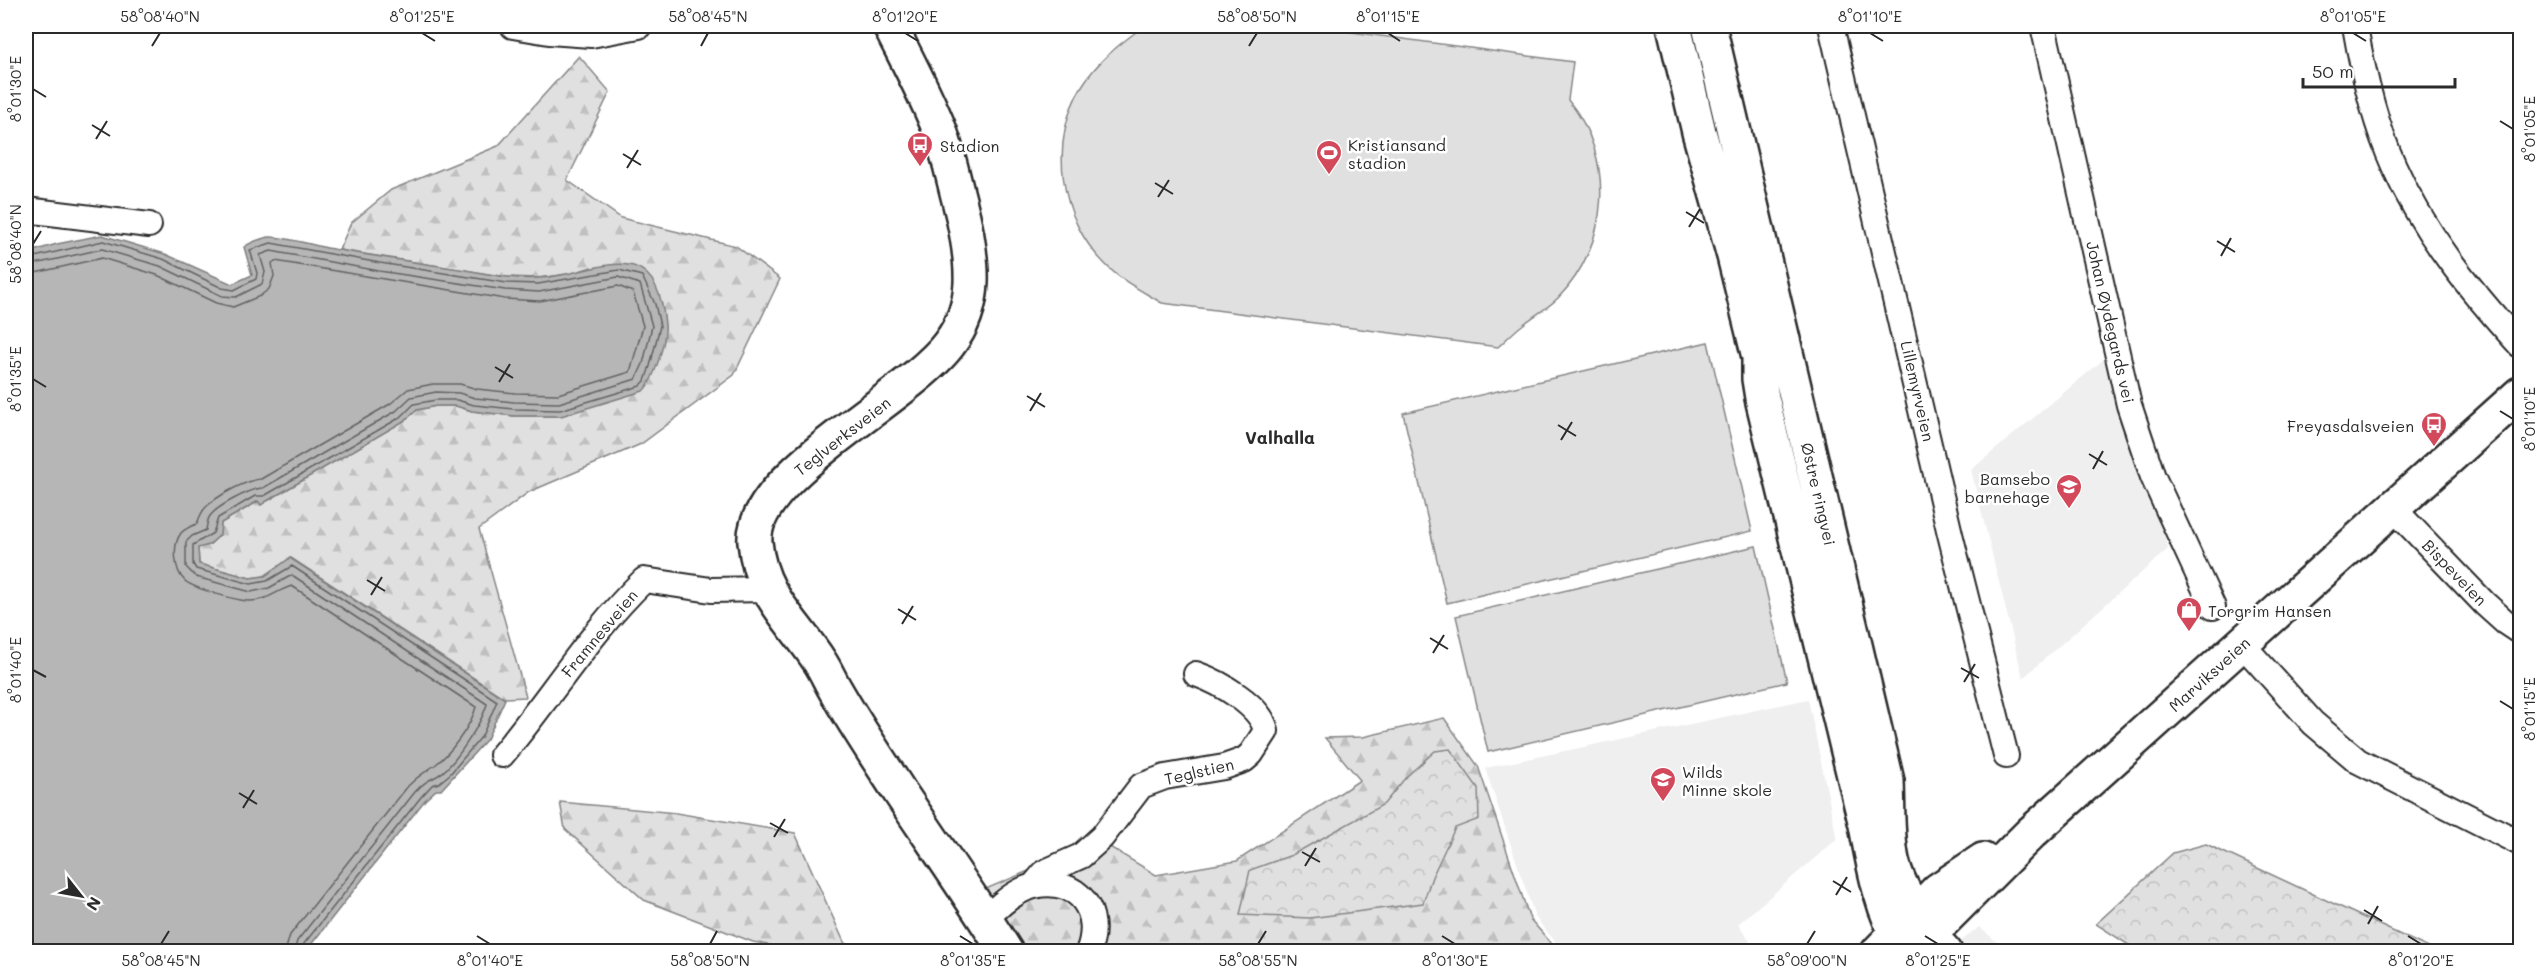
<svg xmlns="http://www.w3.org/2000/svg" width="2546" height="977" font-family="Mali,sans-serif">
<defs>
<pattern id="forest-firs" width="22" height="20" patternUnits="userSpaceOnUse" patternTransform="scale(1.5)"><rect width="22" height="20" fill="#e0e0e0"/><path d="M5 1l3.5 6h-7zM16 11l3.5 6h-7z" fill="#c0c0c0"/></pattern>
<pattern id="park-crowns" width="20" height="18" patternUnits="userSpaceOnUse" patternTransform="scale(1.5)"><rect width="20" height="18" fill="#e0e0e0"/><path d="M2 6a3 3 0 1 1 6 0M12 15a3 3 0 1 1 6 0" fill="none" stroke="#c0c0c0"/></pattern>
</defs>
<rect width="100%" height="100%" fill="#fff"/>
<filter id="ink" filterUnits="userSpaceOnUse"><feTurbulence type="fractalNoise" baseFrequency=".0167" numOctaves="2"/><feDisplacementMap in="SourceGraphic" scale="12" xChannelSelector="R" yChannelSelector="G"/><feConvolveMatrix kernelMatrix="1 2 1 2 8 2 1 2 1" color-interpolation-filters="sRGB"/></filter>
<g filter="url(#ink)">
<path fill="#efefef" d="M2110,354l58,195 -145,129 -52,-208z
M1808,699l29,140 -99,85 12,17 -12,10h-175l-28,-34 -50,-149z
M1979,927l29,24 -60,1z"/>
<path fill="url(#forest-firs)" stroke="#868686" stroke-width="1.5" d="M579,56l31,36 -43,88 54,38 115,28 44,33 -46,96 -93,69 -112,48 -50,37 47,168 -22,1 -213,-140 -27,18 -14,2 -51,-14 -1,-17 11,-2 11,-10 1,-12 38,-22 2,4 6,-4 137,-80 13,-11 19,-4h20l16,5 42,5h47l30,-149 -21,7 -33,4 -30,-1 -168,-27 12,-27 40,-33 107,-44z
M1444,718l34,48 52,153 28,32 -590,1 11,-6 1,-31 8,-27 112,-47 56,34 81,-14 123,-81 -35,-42 38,-1z
M560,802l116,11 119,20 49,109 9,9h-54l-46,-9 -109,-42 -79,-71z"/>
<path fill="url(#park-crowns)" stroke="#868686" stroke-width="1.5" d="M1450,749l28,39 1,31 -24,9 -23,49 -9,26 -113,15 -70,-3 10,-45 42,-15 92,-51 22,-27 29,-26z
M2206,844l229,107h-297l-42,-27 77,-71z"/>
<path fill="#e0e0e0" stroke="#868686" stroke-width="1.5" d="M1144,26h163l266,36 -5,38c48,58 42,145 -10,198 -10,10 -22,16 -33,25 -10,7 -18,16 -27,24l-336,-44c-20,-12 -41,-22 -57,-39 -46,-45 -57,-123 -23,-178 16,-26 39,-43 62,-60z
M1708,342l44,189 -305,72 -44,-190z
M1756,546l31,136 -299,70 -32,-136z"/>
<path fill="#b6b6b6" stroke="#7e7e7e" stroke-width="1.5" d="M102,235l63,19 67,30 20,-9 -8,-28c7,-5 16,-8 25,-10 14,-1 42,8 58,11 46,8 92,15 139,22 23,4 48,10 72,8 58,-3 118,-49 127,46 2,15 -11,57 -22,67l-82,25h-47l-42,-5 -16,-5h-20l-19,4 -13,11 -137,80 -6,4 -3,-4 -37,22 -1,12 -11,10 -11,3 1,16 51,14 15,-2 25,-18 215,141 -18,40 -46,51h-5l-11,10 -119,151h-280v-698l31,-9z"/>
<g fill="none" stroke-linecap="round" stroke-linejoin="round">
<path stroke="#636363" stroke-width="1.5" d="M26,259l77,-18 60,18 59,29 12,2 22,-11 1,-6 -7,-23 21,-7 109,20 127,20 31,1 81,-14 23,6 13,28 5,22 -10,40 -5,15 -5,5 -80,24 -46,-1 -40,-4 -17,-5h-21l-22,4 -13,13 -137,79h-9l-37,22 -5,15 -20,12v19l3,5 55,15 16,-3 25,-15 205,135 -15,35 -32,38 -11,9 -7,2 -11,12 -118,148 -1,7
M26,266l76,-17 58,17 62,30 14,1 26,-13 3,-12 -5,-17 11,-4 108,20 126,19 34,2 79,-15 22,7 12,42 -9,38 -7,15 -77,24 -45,-1 -39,-4 -16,-5 -23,-1 -25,5 -15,14 -133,77c-11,0 -46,18 -53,28 -3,4 -3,9 -4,14l-14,6 -6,6v25l10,10 55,15 18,-4 23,-13 195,129c-5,18 -33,63 -50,72 -10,5 -15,8 -22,16l-118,149 -3,11
M26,275l76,-17 55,17 59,28 17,4 27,-11 9,-7 5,-13 -2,-13 3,-2 230,38 35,2 78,-15 15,6 10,34 -13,46 -72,22 -43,-1 -38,-4 -17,-5h-27l-25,5 -18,15 -129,75c-15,1 -44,17 -55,28 -5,5 -7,11 -9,17 -6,2 -11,4 -16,9 -9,12 -7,38 4,48 10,8 50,19 63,20 18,1 29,-11 44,-15l184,121c-5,19 -26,47 -41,58 -11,8 -16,10 -27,21l-118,149 -5,17"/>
<defs>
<path id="street" d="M513,26l36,6 42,3 48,-9
M1831,26l119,508 56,222
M2043,26l86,379 24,72 60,130
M2355,26c8,47 19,96 39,140 30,68 77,125 126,179
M26,210l123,15
M2393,508l92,96 20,18 15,10
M2242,644l71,79 45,38 162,82
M502,755c48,-57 88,-123 142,-175l67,10 55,-1
M1033,886l12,-14 36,-16 21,-19 39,-51 24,-9 59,-10 20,-7 7,-6 15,-23c-4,-25 -47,-49 -70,-57
M985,920c13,-14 30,-30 49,-34 44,-10 70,26 54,66"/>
<path id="secondary" d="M890,26c17,34 36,69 50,105 8,22 13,46 19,69 7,27 13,55 12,83 -1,22 -9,44 -22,61 -39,53 -200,133 -194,198 5,53 37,77 65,120 6,9 10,19 16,29 20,35 43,69 65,103 35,52 71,104 105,158
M1674,26l25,106 35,124 25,101v22l3,19 104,427c8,44 16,88 40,127
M1709,26l178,755c1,24 0,50 4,74 4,28 34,77 54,97
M1916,948l115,-115 489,-439
M1878,952l60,-62 45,-30"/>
</defs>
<use href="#street" stroke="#2b2b2b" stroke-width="28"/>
<use href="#secondary" stroke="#2b2b2b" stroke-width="38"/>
<use href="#street" stroke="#fff" stroke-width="24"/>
<use href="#secondary" stroke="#fff" stroke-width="33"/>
</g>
</g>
<path fill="none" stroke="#2b2b2b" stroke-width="2" d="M422,33l13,8M905,33l13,8M1388,33l12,8M1870,33l13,8M2353,33l13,8M152,46l8,-13M701,46l7,-13M1249,46l8,-13M33,89l13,8M2500,121l13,8M92,125l18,11M96,139l11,-18M623,154l18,11M627,168l11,-18M1155,183l18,11M1158,197l11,-17M1686,212l18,11M1689,227l11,-18M2217,241l18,11M33,244l8,-13M2221,256l10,-18M495,367l18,11M33,379l13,8M499,382l11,-18M1027,396l18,11M1030,411l11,-18M2500,411l13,8M1558,425l18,11M1561,440l11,-18M2089,454l18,11M2093,469l10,-18M367,580l18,11M371,595l11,-18M898,609l18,11M902,624l11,-18M1430,638l18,11M1433,653l11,-18M1961,668l18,10M33,670l13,7M1964,682l11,-18M2500,701l13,8M239,793l18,11M243,808l11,-18M770,823l18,10M774,837l11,-18M1302,852l18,10M1305,866l11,-18M1833,881l18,11M1836,895l11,-18M2364,910l18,11M2368,924l10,-18M477,936l13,8M960,936l13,8M1442,936l13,8M1925,936l13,8M2408,936l13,8M161,944l8,-13M710,944l7,-13M1258,944l8,-13M1807,944l8,-13"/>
<defs>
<symbol id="bus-pin" viewBox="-11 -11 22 30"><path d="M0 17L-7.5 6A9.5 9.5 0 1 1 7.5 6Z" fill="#d1495b" stroke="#fff"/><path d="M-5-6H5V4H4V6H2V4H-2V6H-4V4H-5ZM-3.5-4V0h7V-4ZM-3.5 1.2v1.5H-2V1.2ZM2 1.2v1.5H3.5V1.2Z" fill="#fff"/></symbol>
<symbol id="stadium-pin" viewBox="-11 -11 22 30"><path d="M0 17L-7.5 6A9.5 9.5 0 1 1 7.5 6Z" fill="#d1495b" stroke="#fff"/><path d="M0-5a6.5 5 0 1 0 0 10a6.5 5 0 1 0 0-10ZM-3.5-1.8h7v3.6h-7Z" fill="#fff"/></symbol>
<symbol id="school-pin" viewBox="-11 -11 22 30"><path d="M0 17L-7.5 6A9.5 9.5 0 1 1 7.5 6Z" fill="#d1495b" stroke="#fff"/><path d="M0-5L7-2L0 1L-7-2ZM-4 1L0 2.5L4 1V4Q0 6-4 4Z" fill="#fff"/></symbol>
<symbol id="shop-pin" viewBox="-11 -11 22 30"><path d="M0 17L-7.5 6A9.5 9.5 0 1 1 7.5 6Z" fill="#d1495b" stroke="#fff"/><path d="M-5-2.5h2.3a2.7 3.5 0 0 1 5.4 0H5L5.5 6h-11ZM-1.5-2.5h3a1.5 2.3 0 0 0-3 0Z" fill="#fff"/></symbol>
</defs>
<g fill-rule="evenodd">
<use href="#bus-pin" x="905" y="130" width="30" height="40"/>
<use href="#stadium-pin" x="1314" y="138" width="30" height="40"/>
<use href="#bus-pin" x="2419" y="410" width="30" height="40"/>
<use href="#school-pin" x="2054" y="472" width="30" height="40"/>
<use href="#shop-pin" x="2174" y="595" width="30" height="40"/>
<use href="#school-pin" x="1648" y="765" width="30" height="40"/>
</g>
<g text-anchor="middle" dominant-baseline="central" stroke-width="5" stroke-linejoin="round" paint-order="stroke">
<g font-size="16" fill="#2b2b2b" stroke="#fff" text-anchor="start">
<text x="1348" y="144">Kristiansand<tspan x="1348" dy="18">stadion</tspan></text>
<text x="940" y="145">Stadion</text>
<text x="2414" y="425" text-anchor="end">Freyasdalsveien</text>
<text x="2050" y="478" text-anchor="end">Bamsebo<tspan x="2050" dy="18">barnehage</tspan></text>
<text x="2208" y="610">Torgrim Hansen</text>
<text x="1682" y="771">Wilds<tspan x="1682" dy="18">Minne skole</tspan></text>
</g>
<g font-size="16" fill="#2b2b2b" stroke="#fff">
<text transform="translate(2111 322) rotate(77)">Johan Øydegards vei</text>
<text transform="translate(1918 391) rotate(77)">Lillemyrveien</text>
<text transform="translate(842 436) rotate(-38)">Teglverksveien</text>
<text transform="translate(1819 494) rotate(77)">Østre ringvei</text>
<text transform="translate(2455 572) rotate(46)">Bispeveien</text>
<text transform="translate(599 633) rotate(-50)">Framnesveien</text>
<text transform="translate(2209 674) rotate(-42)">Marviksveien</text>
<text transform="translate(1199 771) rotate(-13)">Teglstien</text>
</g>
<g font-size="18" font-weight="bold" fill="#2b2b2b" stroke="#fff">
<text x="1280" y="437">Valhalla</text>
</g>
</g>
<rect width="2546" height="977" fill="none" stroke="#fff" stroke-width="66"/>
<g transform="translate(81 896) rotate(121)" stroke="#ffffff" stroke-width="4.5" paint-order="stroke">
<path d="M0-4.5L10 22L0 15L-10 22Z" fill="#2b2b2b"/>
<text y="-9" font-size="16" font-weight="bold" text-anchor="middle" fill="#2b2b2b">N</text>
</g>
<path d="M2303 78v9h152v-9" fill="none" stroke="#2b2b2b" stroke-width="3"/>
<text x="2312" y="78" font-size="18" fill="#2b2b2b" stroke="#ffffff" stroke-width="4.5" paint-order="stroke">50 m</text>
<rect x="33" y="33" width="2480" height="911" fill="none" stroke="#2b2b2b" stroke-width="2"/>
<g font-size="15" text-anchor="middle" fill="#2b2b2b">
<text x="160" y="22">58°08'40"N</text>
<text x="422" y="22">8°01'25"E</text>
<text x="708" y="22">58°08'45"N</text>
<text x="905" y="22">8°01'20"E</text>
<text x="1257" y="22">58°08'50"N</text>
<text x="1388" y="22">8°01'15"E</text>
<text x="1870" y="22">8°01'10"E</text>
<text x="2353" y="22">8°01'05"E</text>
<text transform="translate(16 89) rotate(-90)" y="5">8°01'30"E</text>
<text transform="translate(2530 129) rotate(-90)" y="5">8°01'05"E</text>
<text transform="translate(16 244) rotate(-90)" y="5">58°08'40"N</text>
<text transform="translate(16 379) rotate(-90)" y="5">8°01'35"E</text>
<text transform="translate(2530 419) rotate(-90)" y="5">8°01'10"E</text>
<text transform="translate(16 670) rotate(-90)" y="5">8°01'40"E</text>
<text transform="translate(2530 709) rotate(-90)" y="5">8°01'15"E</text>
<text x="161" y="966">58°08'45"N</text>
<text x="490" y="966">8°01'40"E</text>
<text x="710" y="966">58°08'50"N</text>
<text x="973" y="966">8°01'35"E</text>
<text x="1258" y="966">58°08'55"N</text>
<text x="1455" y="966">8°01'30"E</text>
<text x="1807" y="966">58°09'00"N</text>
<text x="1938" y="966">8°01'25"E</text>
<text x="2421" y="966">8°01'20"E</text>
</g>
</svg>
